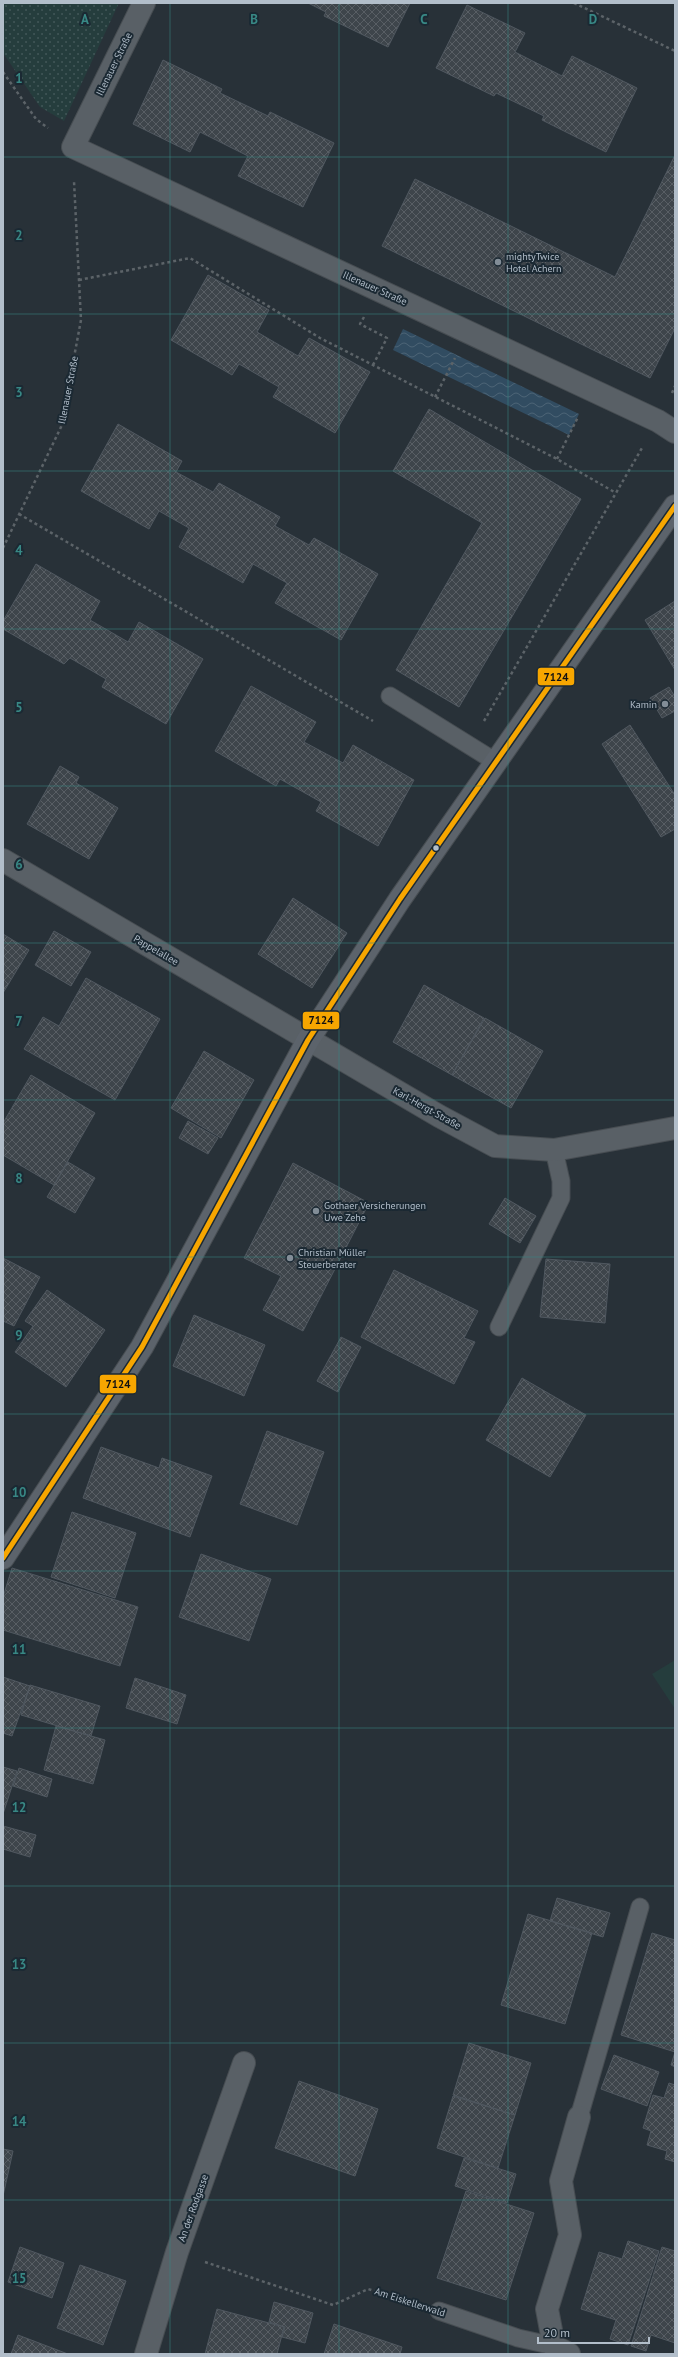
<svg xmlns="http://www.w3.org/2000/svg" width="678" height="2357" font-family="'PT Sans',sans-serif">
<defs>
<pattern id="grass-dots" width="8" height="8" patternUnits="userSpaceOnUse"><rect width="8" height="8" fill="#253d3d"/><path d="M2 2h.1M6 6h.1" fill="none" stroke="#425758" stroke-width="1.8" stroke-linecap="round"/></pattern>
<pattern id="water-waves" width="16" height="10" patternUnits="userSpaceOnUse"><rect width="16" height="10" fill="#314c61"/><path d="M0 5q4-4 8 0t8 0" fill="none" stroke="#4c6476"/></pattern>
<pattern id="building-cross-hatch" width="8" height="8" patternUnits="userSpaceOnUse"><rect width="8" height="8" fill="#3e454b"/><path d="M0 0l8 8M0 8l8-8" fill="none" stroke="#585e64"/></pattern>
</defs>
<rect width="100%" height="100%" fill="#283138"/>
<path fill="url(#grass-dots)" d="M3,3h116l-55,118 -24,-14 -37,-54z"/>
<path fill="#253d3d" d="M675,1660v49l-23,-35z"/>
<path fill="url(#water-waves)" d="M403,329l176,85 -10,21 -176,-85z"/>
<path fill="url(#building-cross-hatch)" stroke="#505860" d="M308,3h102l-22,44 -64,-31 2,-4z
M467,5l58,28 -10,19 47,24 10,-20 65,32 -31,64 -64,-32 2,-4 -48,-23 -2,3 -58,-28z
M163,60l59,29 -2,4 48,23 2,-4 64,31 -31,64 -65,-31 10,-20 -48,-24 -10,20 -57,-28z
M675,155v173l-25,50 -268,-132 33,-67 200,98z
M208,275l61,35 -12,22 41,24 11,-18 61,34 -35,61 -62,-36 6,-10 -40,-23 -7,11 -61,-35z
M429,409l152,90 -122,208 -63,-37 86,-147 -89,-52z
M118,424l64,37 -6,11 37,20 6,-9 61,34 -5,9 34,19 5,-7 64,36 -37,66 -66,-37 12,-20 -34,-19 -10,19 -64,-36 10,-19 -30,-17 -10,18 -68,-38z
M36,564l64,37 -10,19 38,22 11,-20 64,37 -37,65 -64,-37 4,-8 -36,-21 -6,6 -61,-35v-8z
M675,601v69l-30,-50z
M251,686l65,36 -12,20 39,21 10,-18 61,35 -36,66 -62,-35 5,-9 -41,-23 -4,7 -61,-35z
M669,687l6,10v14l-13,7 -12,-20z
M630,725l45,70v34l-14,8 -59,-93z
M60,766l19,11 -3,6 42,25 -29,51 -62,-35z
M293,898l54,35 -35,55 -54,-34z
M54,931l37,21 -20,34 -36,-21z
M3,934l26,16 -26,43z
M86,978l74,41 -45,81 -91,-51 19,-32 16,9z
M424,985l60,33 -32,57 -59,-33z
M485,1018l58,33 -32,57 -59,-33z
M204,1051l50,29 -33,58 -50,-30z
M31,1075l64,38 -41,72 -51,-30v-32z
M188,1121l30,17 -10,16 -29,-16z
M68,1162l27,16 -20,35 -28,-16z
M293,1163l76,40 -66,128 -40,-21 18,-34 -37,-18z
M505,1198l31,18 -16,27 -31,-19z
M3,1258l37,19 -26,49 -11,-5z
M546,1259l64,5 -5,59 -65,-6z
M394,1270l84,41 -14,27 11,4 -21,42 -93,-47z
M47,1290l58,40 -39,57 -51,-35 18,-26 -8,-5z
M194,1315l71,30 -21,51 -71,-30z
M341,1337l20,10 -23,45 -21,-11z
M522,1378l64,37 -36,62 -64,-37z
M267,1431l57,21 -27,73 -57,-21z
M101,1447l58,21 3,-10 50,18 -22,61 -107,-39z
M72,1512l64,21 -21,65 -64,-21z
M201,1554l70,25 -22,62 -70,-24z
M12,1568l126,39 -18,59 -117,-36v-33z
M3,1677l27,9 -18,50 -9,-3z
M135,1678l51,17 -9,29 -51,-16z
M30,1685l70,21 -9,30 -70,-21z
M56,1726l49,14 -12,44 -49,-14z
M3,1767l14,4 -14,43z
M19,1768l33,11 -5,18 -34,-11z
M3,1826l33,9 -6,22 -27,-8z
M557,1898l53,15 -7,24 -53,-16z
M528,1914l64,19 -27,91 -64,-19z
M652,1933l23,7v127l-4,-2 4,-13 -54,-17z
M469,2043l62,20 -16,52 -62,-20z
M614,2055l45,17 -12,34 -46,-17z
M299,2081l79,28 -23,67 -80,-28z
M669,2083l6,2v77l-10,-3 2,-8 -20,-6 4,-14 -8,-3 10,-33 11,3z
M453,2096l62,19 -17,53 -61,-20z
M3,2149l10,2 -10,45z
M464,2158l52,16 -9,29 -52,-17z
M466,2191l68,22 -28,87 -69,-22z
M628,2241l31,10 -31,94 -18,-6 6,-19 -35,-11 18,-57 23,7z
M20,2247l44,16 -12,35 -44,-16z
M662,2247l13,4v92l-24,-8 -5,16 -15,-5z
M80,2265l46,16 -23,64 -46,-17z
M274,2302l39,11 -8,30 -23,-6 3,-10 -16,-5z
M217,2309l67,18 -7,27h-72z
M334,2324l68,23 -2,7h-76z
M18,2335l50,19h-57z"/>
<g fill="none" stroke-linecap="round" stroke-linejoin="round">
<defs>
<path id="service" d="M390,696l106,66
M499,1327l62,-129v-17l-7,-31
M579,2117l61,-210
M439,2311l79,27 36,8"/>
<path id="minor" d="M144,3l-71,144c194,92 390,181 585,274l17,11
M3,860l436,256 56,30 59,4 121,-22
M146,2354l31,-102 67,-189
M569,2354l-15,-8 -7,-37 23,-74 -9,-54 18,-64"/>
<path id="secondary" d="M3,1558l139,-211 166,-307 92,-141 275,-393"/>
</defs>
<use href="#service" stroke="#474d52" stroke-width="19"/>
<use href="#minor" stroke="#474d52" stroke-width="24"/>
<use href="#secondary" stroke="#474d52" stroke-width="24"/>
<path stroke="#5c6368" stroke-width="2.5" stroke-dasharray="3 3" stroke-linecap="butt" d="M574,3l101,48
M3,72l33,47 12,9
M79,280l111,-22 130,80 237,121 59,34
M364,317l-4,7 27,14 -14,27
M672,393l3,-7
M435,397l20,-39
M557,459l21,-42
M19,514l354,207
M3,548l58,-121 20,-107 -7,-139
M484,721l158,-273
M205,2262l128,43 35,-16 45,14"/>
<use href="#service" stroke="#596066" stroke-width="17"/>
<use href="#minor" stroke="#596066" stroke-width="22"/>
<use href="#secondary" stroke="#5c636b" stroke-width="22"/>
<defs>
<path id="bus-1" d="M3,1558l139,-211 166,-307 92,-141 275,-393"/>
</defs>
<use href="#bus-1" stroke="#1b2933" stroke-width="8"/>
<use href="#bus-1" stroke="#f7a600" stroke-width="5"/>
</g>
<path fill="none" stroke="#388885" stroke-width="1" stroke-opacity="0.55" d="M170,3v2351M339,3v2351M508,3v2351M3,157h672M3,314h672M3,471h672M3,629h672M3,786h672M3,943h672M3,1100h672M3,1257h672M3,1414h672M3,1571h672M3,1728h672M3,1886h672M3,2043h672M3,2200h672"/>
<g fill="#828d97" stroke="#1b2933" stroke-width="1.5">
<circle cx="498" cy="262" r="4"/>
<circle cx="665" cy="704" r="4"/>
<circle cx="316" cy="1211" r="4"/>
<circle cx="290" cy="1258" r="4"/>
</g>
<circle fill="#b2beca" stroke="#1b2933" stroke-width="1.5" cx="436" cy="848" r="3.5"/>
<g text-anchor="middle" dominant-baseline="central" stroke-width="4" stroke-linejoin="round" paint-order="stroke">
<g font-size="10" fill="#b2beca" stroke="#1b2933">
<text transform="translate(114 64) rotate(-64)">Illenauer Straße</text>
<text transform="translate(375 288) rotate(24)">Illenauer Straße</text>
<text transform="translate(68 390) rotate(-79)">Illenauer Straße</text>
<text transform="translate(156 950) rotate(30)">Pappelallee</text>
<text transform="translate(427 1108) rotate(29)">Karl-Hergt-Straße</text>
<text transform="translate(193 2208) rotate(-70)">An der Rodgasse</text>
<text transform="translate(410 2302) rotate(18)">Am Eiskellerwald</text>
</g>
<g font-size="10" fill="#b2beca" stroke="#1b2933" text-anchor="start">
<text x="506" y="256">mightyTwice<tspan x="506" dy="12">Hotel Achern</tspan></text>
<text x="657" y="704" text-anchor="end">Kamin</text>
<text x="324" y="1205">Gothaer Versicherungen<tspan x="324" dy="12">Uwe Zehe</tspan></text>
<text x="298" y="1252">Christian Müller<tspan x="298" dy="12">Steuerberater</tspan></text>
</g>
</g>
<g font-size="13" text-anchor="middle" font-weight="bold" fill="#388885" stroke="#1b2933" stroke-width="4" stroke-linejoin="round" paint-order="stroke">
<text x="85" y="24">A</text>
<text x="254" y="24">B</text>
<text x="424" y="24">C</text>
<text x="593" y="24">D</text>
<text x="19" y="83">1</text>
<text x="19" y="240">2</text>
<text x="19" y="397">3</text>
<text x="19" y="555">4</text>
<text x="19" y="712">5</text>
<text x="19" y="869">6</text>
<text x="19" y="1026">7</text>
<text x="19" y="1183">8</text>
<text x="19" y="1340">9</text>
<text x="19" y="1497">10</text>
<text x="19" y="1654">11</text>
<text x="19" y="1812">12</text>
<text x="19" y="1969">13</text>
<text x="19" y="2126">14</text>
<text x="19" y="2283">15</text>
</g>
<g stroke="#1b2933" stroke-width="1.5">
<rect x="537" y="667" width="38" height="19" rx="4" fill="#f7a600"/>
<rect x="302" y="1011" width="38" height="19" rx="4" fill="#f7a600"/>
<rect x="99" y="1374" width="38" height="20" rx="4" fill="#f7a600"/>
</g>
<g font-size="11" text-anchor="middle" font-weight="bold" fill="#111">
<text x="556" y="681">7124</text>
<text x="321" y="1024">7124</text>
<text x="118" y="1388">7124</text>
</g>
<rect width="678" height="2357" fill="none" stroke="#b2beca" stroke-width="8"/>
<path d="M538 2337v6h111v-6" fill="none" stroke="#b2beca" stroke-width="2"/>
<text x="544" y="2337" font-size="12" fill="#b2beca" stroke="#1b2933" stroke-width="3" paint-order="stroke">20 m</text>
</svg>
